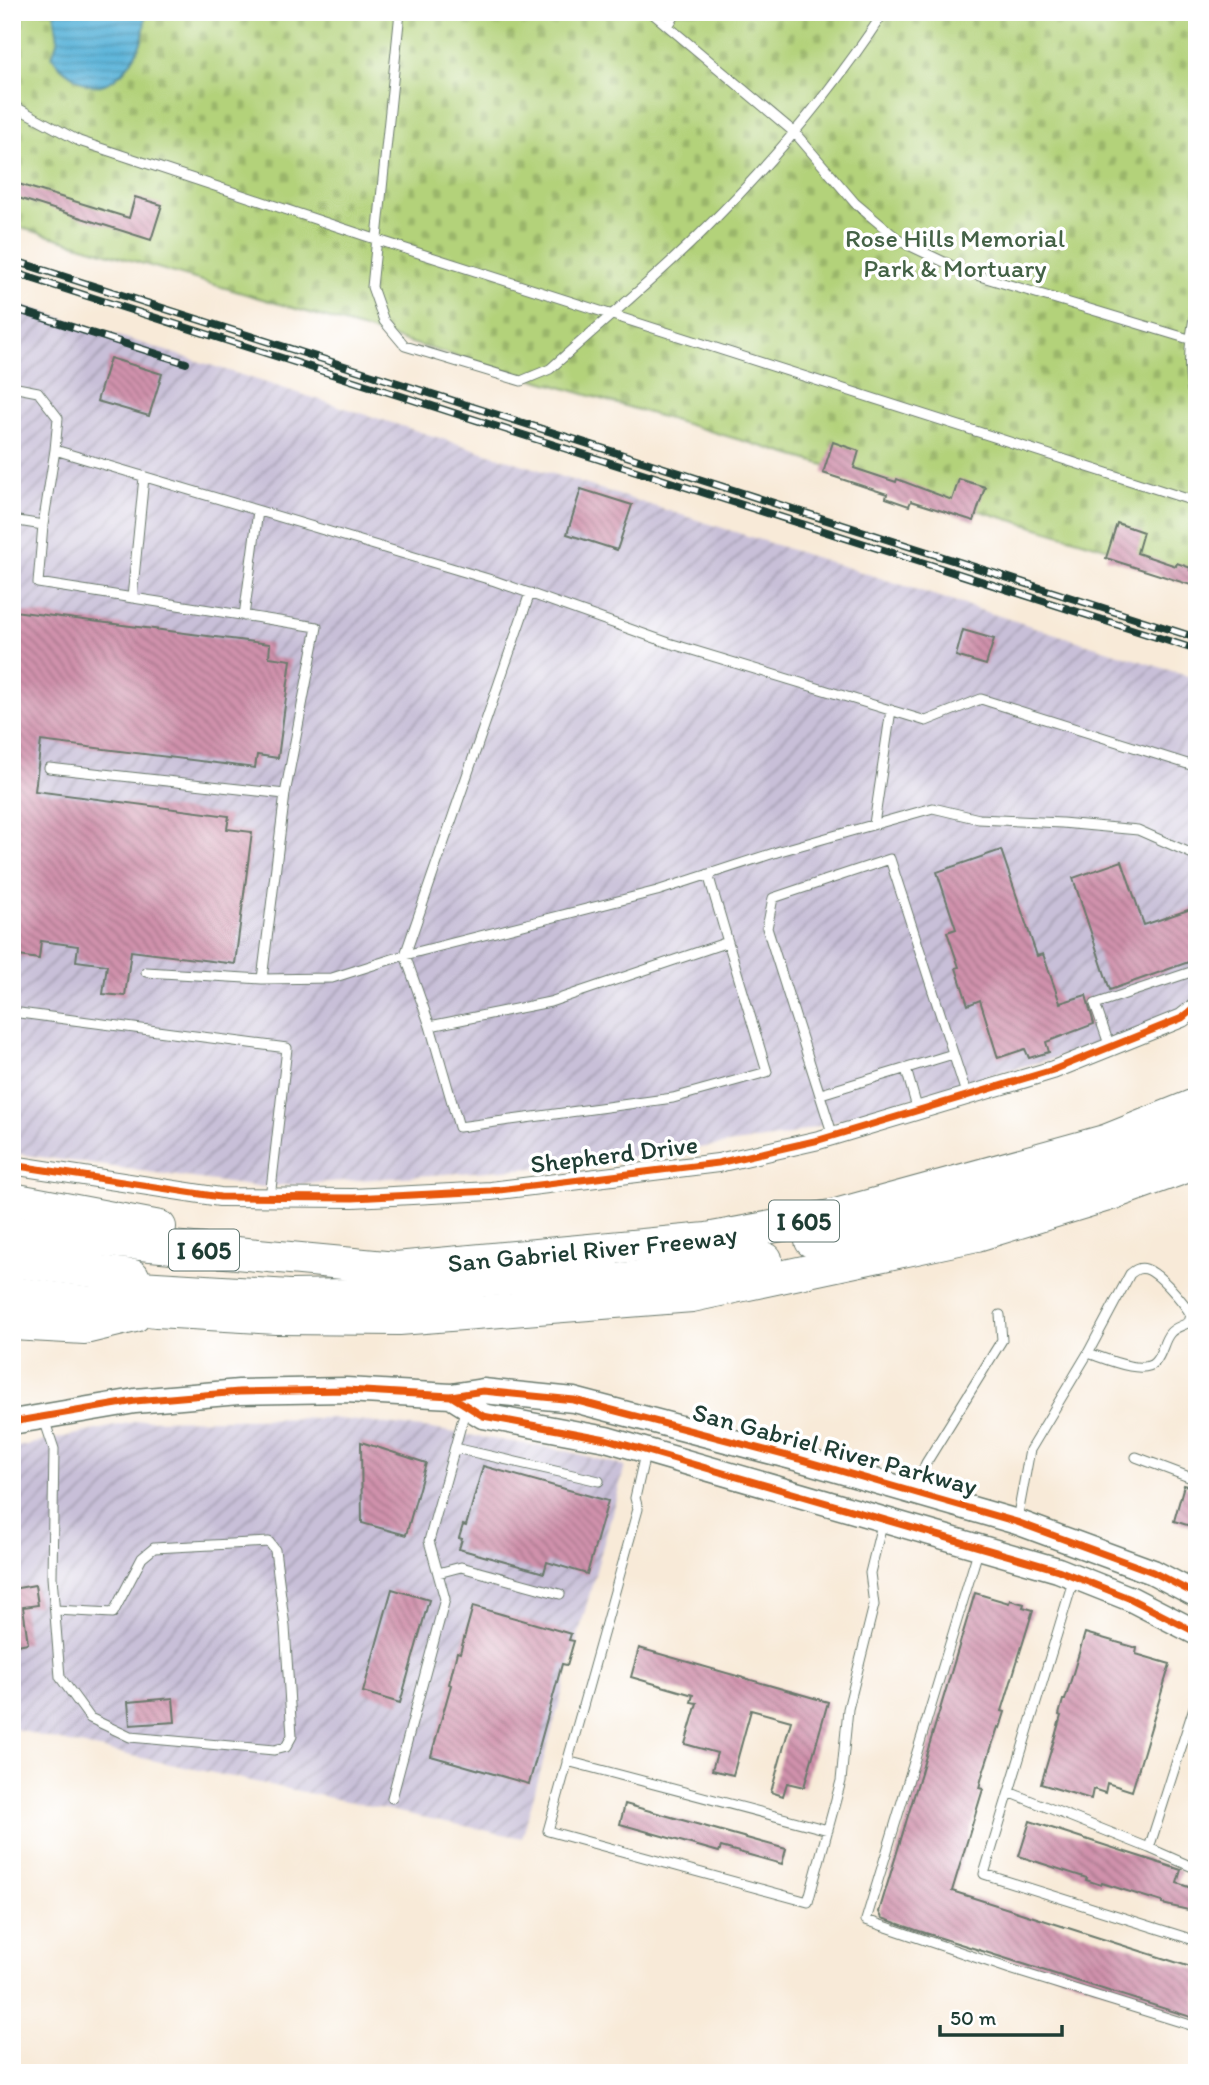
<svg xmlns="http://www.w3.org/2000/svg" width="1209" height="2085" font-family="Itim,sans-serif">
<defs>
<pattern id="industrial-furrows" width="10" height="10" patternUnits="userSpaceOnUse" patternTransform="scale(1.75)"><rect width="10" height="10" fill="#c8bfd8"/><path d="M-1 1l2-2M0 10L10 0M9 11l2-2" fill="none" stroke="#a29cb0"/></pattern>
<pattern id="cemetery-stones" width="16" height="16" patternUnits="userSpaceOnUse" patternTransform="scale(1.75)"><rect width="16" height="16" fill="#b3d27a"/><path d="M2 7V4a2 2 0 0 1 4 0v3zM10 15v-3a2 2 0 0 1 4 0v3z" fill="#9ab56a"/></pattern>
<pattern id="water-rules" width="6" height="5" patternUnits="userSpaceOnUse" patternTransform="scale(1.75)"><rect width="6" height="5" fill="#5db5da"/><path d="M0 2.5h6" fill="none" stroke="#4c94b2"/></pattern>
<pattern id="building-back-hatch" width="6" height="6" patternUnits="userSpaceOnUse" patternTransform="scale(1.75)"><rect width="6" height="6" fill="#d091ac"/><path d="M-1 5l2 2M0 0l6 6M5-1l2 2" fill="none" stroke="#a8788d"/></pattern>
</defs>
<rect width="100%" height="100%" fill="#fff"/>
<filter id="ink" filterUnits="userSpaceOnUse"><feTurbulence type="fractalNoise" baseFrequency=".0143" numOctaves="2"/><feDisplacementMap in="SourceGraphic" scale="14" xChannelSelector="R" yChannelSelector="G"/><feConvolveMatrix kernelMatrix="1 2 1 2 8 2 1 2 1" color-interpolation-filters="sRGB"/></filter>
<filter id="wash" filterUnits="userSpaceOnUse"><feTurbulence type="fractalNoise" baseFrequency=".00686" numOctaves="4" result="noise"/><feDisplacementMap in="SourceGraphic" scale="28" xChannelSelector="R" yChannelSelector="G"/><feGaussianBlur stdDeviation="1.57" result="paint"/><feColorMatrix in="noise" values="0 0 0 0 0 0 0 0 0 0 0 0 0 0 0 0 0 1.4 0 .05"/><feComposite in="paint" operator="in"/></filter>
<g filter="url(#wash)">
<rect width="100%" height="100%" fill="#f8ead8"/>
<path fill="url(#industrial-furrows)" d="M12,302l1185,377v342l-196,51 -216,64 -209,29 -319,22 -245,-34z
M329,1418l103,11 130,21 63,16 -103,372 -466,-98 -44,-12v-280l131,-28z"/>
<path fill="url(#cemetery-stones)" stroke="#698857" stroke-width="2" d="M12,12h1185v563l-1185,-350z"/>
<path fill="url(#water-rules)" stroke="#3e7987" stroke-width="2" d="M54,12h92c-2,11 -1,24 -6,33 -10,24 -36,54 -63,34 -10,-7 -18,-12 -25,-22l6,-18z"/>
<g id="blocks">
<path fill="url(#building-back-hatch)" d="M12,182l117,36 6,-21 27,8 -11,35 -139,-44z
M110,358l52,16 -13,42 -52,-15z
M833,442l26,9 -5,17 42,14 1,-3 55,21 7,-21 26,8 -11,34 -63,-20 -2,5 -23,-8 1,-4 -64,-21z
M581,489l51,16 -15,45 -50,-16z
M1117,523l26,9 -6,21 39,13 1,-3 14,5 -1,2 7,2v15l-91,-29z
M14,611l256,33 -1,13 22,3 -13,98 -21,-3 -2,13 -214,-27 -6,50 194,25 -2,13 25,3 -17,132 -104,-13 -6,45 -22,-2 4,-29 -31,-4 2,-15 -37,-5 -2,18 -27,-4z
M963,630l31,9 -8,26 -30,-9z
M1001,850l36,106 6,-2 17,49 26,-8 8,29 -48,18 3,10 -20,6 -4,-9 -27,9 -18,-58 -12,5 -12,-37 3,-1 -12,-35 9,-3 -19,-57z
M1122,861l22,64 53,-18v52l-87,31 -37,-112z
M361,1442l65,21 -20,72 -44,-12z
M483,1466l125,35 -21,73 -40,-12 -3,11 -85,-24 3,-10 -3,-1 4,-13 3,1z
M1184,1485l13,3v40l-23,-7z
M35,1585l3,20 -15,2 5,36 -16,3v-57z
M392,1589l37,11 -29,103 -37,-11z
M975,1593l34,10 1,-3 14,4 -1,3 10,3 -31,101 3,1 -5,16 -2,-1 -15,46 -4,15 4,1 -31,102 245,78v50l-281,-89 -34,-12 -3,-6z
M473,1606l98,28 -2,6 5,1 -7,24 -5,-1 -33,120 -98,-28 20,-71 -2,-1 8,-32 3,1z
M1085,1633l52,15 -1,6 34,10 -38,127 -25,-8 -2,10 -12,-4 -2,10 -50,-15 20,-68 -2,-1 4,-15h2z
M639,1648l189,54 -24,85 -17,-4 -4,13 -12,-4 20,-71 -40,-11 -18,65 -21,-5 5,-17 -32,-9 12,-41 -6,-1 2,-7 -62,-18z
M173,1698l2,24 -45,3 -2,-23z
M625,1804l161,45 -4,15 -61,-17 -2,5 -99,-28z
M1030,1821l151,49 -4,13 20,7v22l-35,-8v-2l-60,-19 -1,2 -15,-5 1,-2 -68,-22z"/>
</g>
</g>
<g filter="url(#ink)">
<use href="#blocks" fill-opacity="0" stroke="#6b7a6d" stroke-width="2"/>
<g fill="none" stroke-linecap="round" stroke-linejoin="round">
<defs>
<path id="lane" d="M400,12l-28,275 12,34 21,25 116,35 29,-12c51,-46 105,-90 154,-139 67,-66 128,-139 180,-218
M651,12l144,121 60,70 45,38 63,30 226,68
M668,26l9,-14
M12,105l67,36 299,99 819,262
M1197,304c-8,34 -12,72 0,106
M12,387l26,5 20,26 -3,32 440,131 174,62 257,78 55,-22 216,68
M12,520l31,5 -5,58 279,44 -32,167 -236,-26
M43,525l12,-75
M530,593l-125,362 25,71 120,-24 178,-60 -20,-68
M132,598l12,-121
M244,616l14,-105
M874,824l17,-114
M146,972l116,7 23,-185
M262,979l70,-1 73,-23 252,-64 123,-40 153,-43 46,11 83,4 76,7 59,26
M12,1012l275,36 -17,150
M430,1026l29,101 214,-29 94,-26 -39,-130
M1110,1047l-15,-43 102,-34
M906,1069l12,42
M821,1094l132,-40
M833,1136l-66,-208 6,-30 117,-39 77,237
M44,1419l10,30 -2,128 8,100 30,41 40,19 144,13 12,-3 6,-11 -7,-109 -10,-77 -6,-8 -115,6 -12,10 -29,55 -58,-3
M455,1448l144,33
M645,1454l-10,44 3,11 -90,322 260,71 33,-121 7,-72 26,-104 -4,-32 13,-53
M1136,1457l61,23
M914,1490l12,-27 76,-123 -2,-25
M1017,1520l13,-70 58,-97 42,-79c5,-4 9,-7 16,-5 13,4 38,33 45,46l-2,7c-6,4 -14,5 -19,11 -7,8 -7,20 -15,29 -12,14 -51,-4 -67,-9
M979,1548l-113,372 144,49 187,58
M438,1573l23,-6 99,27
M1074,1578l-90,296 213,67
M1197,1698l-48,150 48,21
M567,1761l261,69
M1009,1792l140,56
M392,1798l53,-199 -16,-58 37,-134"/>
<path id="street" d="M12,1165l208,32 133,1 138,-7 227,-28 101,-23 234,-70 129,-52 15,-12"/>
<path id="secondary" d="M451,1396l32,20 123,23 452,131 73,29 66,34
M12,1422l123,-21 104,-9 107,-2 105,6 32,-5 91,9 225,59 218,63 136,50 44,23"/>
<g id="highway">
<path d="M12,1199l148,28"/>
<path id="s1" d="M12,1232l384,36 311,-29 129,-24 269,-74 92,-37"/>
<path d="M811,1241c131,-25 261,-61 386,-109"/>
<path d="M12,1261l121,15"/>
<path d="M443,1283l162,-10"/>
<path d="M582,1284l134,-16 50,-9"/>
<path d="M107,1285l183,11 178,-3"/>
<path d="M12,1293l144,18 120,7 123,1 293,-23 285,-61 134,-41 86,-31"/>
<path d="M12,1324l73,4 50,-12"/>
</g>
</defs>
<use href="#lane" stroke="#6b7a6d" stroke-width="11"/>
<use href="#street" stroke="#6b7a6d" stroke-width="20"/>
<use href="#secondary" stroke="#6b7a6d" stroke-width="27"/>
<use href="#highway" stroke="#6b7a6d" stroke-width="34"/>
<use href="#lane" stroke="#fff" stroke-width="9"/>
<use href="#street" stroke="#fff" stroke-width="18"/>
<use href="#secondary" stroke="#fff" stroke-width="24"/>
<use href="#highway" stroke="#fff" stroke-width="32"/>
<defs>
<path id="rail" d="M12,260l1185,378
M12,272l1185,378
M12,308l174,55"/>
</defs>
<use href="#rail" stroke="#1f3d34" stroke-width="8"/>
<use href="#rail" stroke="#fff" stroke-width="5" stroke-dasharray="16" stroke-linecap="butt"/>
<defs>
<path id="cycleway" d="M12,1165l208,32 133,1 138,-7 227,-28 101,-23 234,-70 129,-52 15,-12
M451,1396l32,20 123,23 452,131 73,29 66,34
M12,1422l123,-21 104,-9 107,-2 105,6 32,-5 91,9 225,59 218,63 136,50 44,23"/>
</defs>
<use href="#cycleway" stroke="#fff" stroke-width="11"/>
<use href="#cycleway" stroke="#e8590c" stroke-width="7"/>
</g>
</g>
<g text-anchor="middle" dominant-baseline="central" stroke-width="7" stroke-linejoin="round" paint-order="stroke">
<g fill="#fff" stroke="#627771" stroke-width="2">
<rect x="769" y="1200.5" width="70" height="41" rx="5"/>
<rect x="169" y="1229.5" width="70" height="41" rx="5"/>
</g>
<g font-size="24" font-weight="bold" fill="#1f3d34">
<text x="804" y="1221">I 605</text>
<text x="204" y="1250">I 605</text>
</g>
<g font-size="26" fill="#446246" stroke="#fff">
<text x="955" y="238">Rose Hills Memorial<tspan x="955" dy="30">Park &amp; Mortuary</tspan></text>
</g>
<g font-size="26" fill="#1f3d34" stroke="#fff">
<text transform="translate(614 1154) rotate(-7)">Shepherd Drive</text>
<text stroke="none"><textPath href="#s1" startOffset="583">San Gabriel River Freeway</textPath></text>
<text transform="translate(835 1449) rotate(15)">San Gabriel River Parkway</text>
</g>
</g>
<rect width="1209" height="2085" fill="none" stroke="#fff" stroke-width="42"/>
<path d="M940 2025v10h122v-10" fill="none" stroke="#1f3d34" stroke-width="3.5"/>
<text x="950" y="2025" font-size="21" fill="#1f3d34" stroke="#ffffff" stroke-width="5" paint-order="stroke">50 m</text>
</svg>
